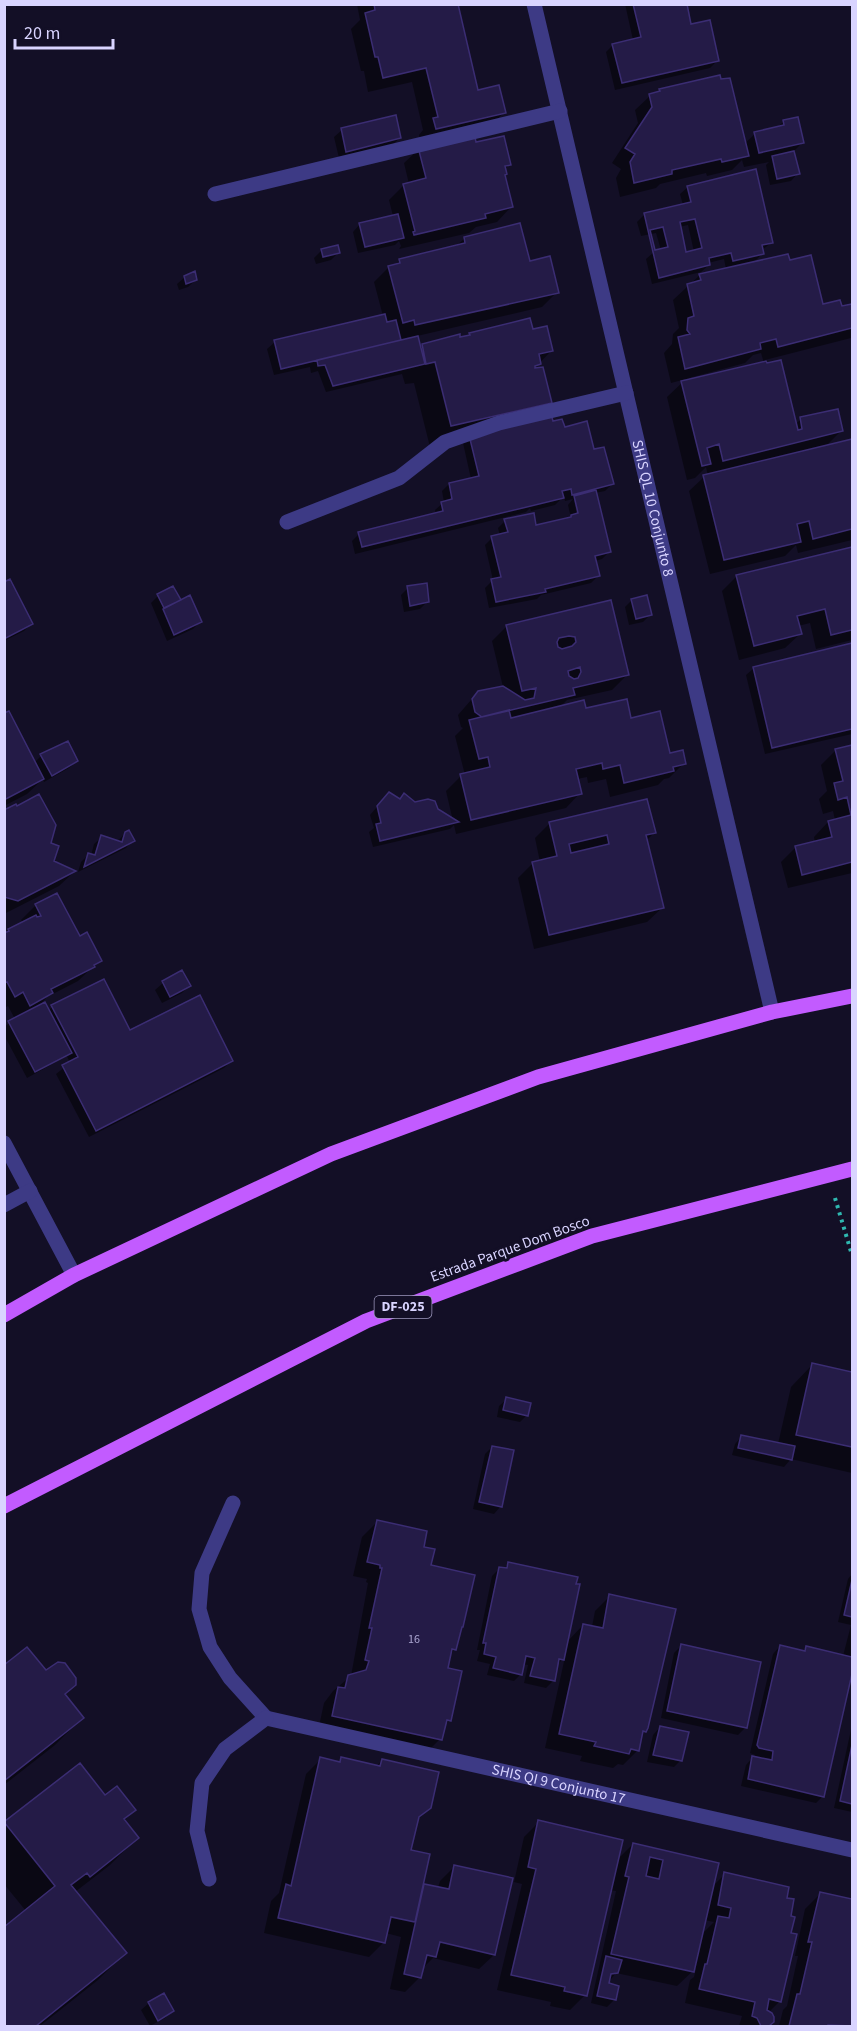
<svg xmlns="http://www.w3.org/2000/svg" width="857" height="2031" font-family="'Source Sans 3',sans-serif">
<rect width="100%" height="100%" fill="#130f26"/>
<path fill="#0007" fill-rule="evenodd" d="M357,4h100l20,88 27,20 -14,15 -69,16 -2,-8 4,-5 -11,-48 -44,10 -4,-21h-3l-10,-42 9,-9z
M625,4h60l5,22 27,35 -7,7 -95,22 -9,-38 7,-7 20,-5z
M660,90l84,54 11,-10 22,-6 7,-7 18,22 -9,9 5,21 -7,8 -21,4 -4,-20 3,-3 -25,5 -2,-7 -10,10 -25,6 -1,-3 -46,11 -4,4 -36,9 -4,-19 5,-9 -9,-6 26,-40 -3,-13 15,-14 7,-2z
M342,130l58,8 -8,7 -53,13 -5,-21z
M475,144l34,21 -5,5v5l7,32 -14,15 -21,5 -7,6 -70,16 2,-3 -2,-5 -4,4 -37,8 -5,-21 7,-8 33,-8 -4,-16 15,-15 5,-1 -5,-21 15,-14z
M688,187l83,56 -9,7 1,3 -11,11 36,-2 34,44 19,2 11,-3v32l-1,1 -86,22 30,65 6,-6 41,11 -17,17 26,-6 1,6v93l-54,13 -2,-8 -11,11 -75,18 -21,-83 15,-14 4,-1 -2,-9 -11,11 -8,2 -20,-83 19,-18 -15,4 -7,-30 8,-9 1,-10 6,-6 -6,-28 27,-25 26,-6 -2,-10 -16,4 1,2 -8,7 -49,12 -6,-25 8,-7 7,-2 -5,-17 -15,3 -4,-14 8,-8 38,-9 -3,-11zM688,225l6,27 -9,2 -6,-27zM761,353l3,10 -74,18 -1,-3 56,-15 8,-8z
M465,238l63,25 29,29 -15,15 -125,29 3,12 2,-2 37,-10v2l8,-1 3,-3 62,-3 20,19 -19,20 19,53 11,5 30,23 19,33 -7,7 -10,2 14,59 -7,7 -7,2 3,15 -7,7 -50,12 -4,4 -48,9 -4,-20 8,-8 -8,-35 7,-7 8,-2 -2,-8 7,-7 30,6 36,-9 -3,-13 5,-6 -8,2 -1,-5 -9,9 -24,6 -1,-3 -4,4 -171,42 -3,-13 7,-7 77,-20 -1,-4 9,-8 -2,-11 7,-7 22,-5 -8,-36 -33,4 -16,-64 -9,1 -3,-10 -76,18 -8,-21 -7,2 -1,-6 -36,8 -7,-26 8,-7 108,-26 -9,-34 15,-15 5,-1 6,-6 56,-14zM574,500h3l4,20 -3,1z
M337,247l1,6 -7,7 -15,4 -2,-6 7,-7z
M185,277l11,3 -8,7 -9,3 -2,-6z
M852,549v91l-36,9 -6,-26 -12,3 2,8 -15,14 -46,12 -17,-69 15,-15z
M4,584l27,40 -7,7 -20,10z
M408,588l20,13 -8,8 -16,3 -3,-17z
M158,596l22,6 20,20 -7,7 -26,12 -16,-38z
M632,600l18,15 -7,7 -14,3 -4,-18z
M610,602l17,73 -15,15 -45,10 -8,8 26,2 45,10 39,35 15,8 -15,15 -5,1 -6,6 -48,12 -4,-18 -18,4 -1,-6 -10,2 3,14 -14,15 -110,26 -2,-9 -4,4 -77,18 -4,-15 5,-4 -4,-13 12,-14 17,-1 5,-5 11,8 22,7 16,11 -7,-30 15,-15 4,-1 -10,-39 8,-8 -2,-1 -3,-12 20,-23 25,-5 -11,-46 15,-15z
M852,644v90l-87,20 -19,-79 8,-7z
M4,715l30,48 7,-7 36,5 -8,7 -25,14 -1,-3 -16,15 -23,12z
M852,746v127l-64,15 -7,-26 15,-15 19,-4 -1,-6 14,-15 7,-2 -2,-9 -10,3 -4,-15 8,-8 -6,-26 15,-15z
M4,813l45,31 4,18 21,10 -15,14 -55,28z
M550,823l104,10 -8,8 16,67 -15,14 -113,27 -16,-71 15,-15 7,-1 -5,-24z
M125,833l8,7 -7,8 -48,24 3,-10 7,-7 3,1 3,-12 8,-7 16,4z
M36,905l43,33 21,22 -22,21 -31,16 -9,10 10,4 4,-4 52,-26 26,51 102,29 -8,7 -135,69 -33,-63 14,-11 -3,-7 -40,22 -23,-43v-8l11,-8 -7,-13 -4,2v-73l19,-12 -2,-3z
M182,972l7,14 -7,7 -20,10 -7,-13 8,-7z
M812,1365l40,9v99l-61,-14 -7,8 -52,-12 3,-11 7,-8 36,8 13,-57z
M507,1399l20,16 -7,7 -23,-5 2,-11z
M492,1447l9,59 -7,8 -21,-5 12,-55z
M377,1522l45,26 33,101 -6,7 -3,13 4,51 -6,6 -4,13 -15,15 -107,-23 6,-28 9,-12 18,-15 17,-93 -2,-1 1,-3 -14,-3 9,-39z
M509,1564l57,79 17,-18 9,2 3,-16 15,-15 35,135 -4,4 -3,15 -15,15 -5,-1 -5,4 -33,-7 2,-5 -37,-8 20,-91 -8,8 -4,16 -7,7 -22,-5 4,-18 -5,-1 -2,10 -7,7 -27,-6 3,-11 -13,-3 3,-11h-3l15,-74 8,-8 3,1z
M852,1574v104l-2,-1 -27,119 -7,7 -75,-17 5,-21 9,-10 -5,-2 23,-99 7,-8 22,6 5,-5 36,9 8,-31 -13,-3 10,-43z
M682,1645l63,83 -7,7 -77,-17 13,-65z
M4,1667l42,5 29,12 -11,11 18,23 -27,27 -51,40z
M852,1725v87l-18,-4z
M660,1727l21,33 -7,7 -27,-5 6,-27z
M342,1758l34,9 6,-7 48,48 -14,13 -7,30 13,34 16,3 2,-7 15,-15 39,89 -15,14 -46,-11 -11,11 -2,8 -15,15 -15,-3 11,-52 -15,-4 -2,9 -15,15 -105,-24 7,-32 8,-8 27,-119 15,-15 17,4z
M79,1765l26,32 29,13 -10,11 13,17 -27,27 -35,27 50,61 -27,27 -58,46h-36v-97l22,-18 -22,-27v-60z
M539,1822l77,39 17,-17 84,20 -5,23 13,-13 55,127 -12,12 4,9 -4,4h-29l3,-10 -57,-13 5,-23 4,-3 2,-9 -19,18 -61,-13 -9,11 10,3 -3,13 -7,7 -16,-4 25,-112 -7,-1 -24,105 -15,15 -20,-4 1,-4 -54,-12 25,-106 -8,-2 10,-45zM704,1920l10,2 -13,13z
M820,1894l31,7 1,-2v127h-10l-21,-4 -1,3 8,1h-49l4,-16 4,-4 11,-50h-3l10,-47z
M149,2003l23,8 -7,7 -15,8 -9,-16z"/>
<path fill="#241b47" stroke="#3b2d73" stroke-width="1.5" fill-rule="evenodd" d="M374,4h84l20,86 21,-5 7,28 -70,16 -3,-11 5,-1 -12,-49 -43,10 -5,-21h-3l-10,-44 10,-3z
M633,4h54l4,20 19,-4 9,41 -97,22 -10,-39 29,-7z
M720,75l1,4 9,-1 19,78 -27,6 -1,-3 -49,11v4l-38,9 -4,-21 5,-8 -10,-6 27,-41 -3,-13 11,-3 -1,-2z
M396,115l5,23 -55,14 -5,-24z
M798,117l6,26 -45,10 -5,-21 30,-7 -1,-5z
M474,133l2,9 28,-6 7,29 -6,1 2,8 -2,1 8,32 -28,7 1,4 -72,17 -1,-3 2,-1 -12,-47 23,-6 -8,-31z
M794,151l6,23 -23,5 -5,-23z
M756,169l17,74 -11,2 2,9 -31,7 -2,-8 -22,5 1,7 -51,13 -15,-65 47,-11 -4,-16zM695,219l7,29 -16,4 -6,-30zM663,227l5,20 -13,3 -5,-20z
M398,214l6,24 -39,9 -6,-24z
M520,223l10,38 20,-5 9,37 -144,32 -1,-5 -11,3 -15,-57 12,-3 -1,-4 66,-16 -1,-6z
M338,245l2,8 -17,4 -2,-8z
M788,254l2,6 21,-5 12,49 17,-4 2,6 10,-2v24l-74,19 -2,-8 -16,4 1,6 -76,20 -7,-32 12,-3 -3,-4 1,-12 6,-2 -7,-32 14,-4 -2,-6z
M195,271l2,9 -11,4 -2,-8z
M385,314l2,8 9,-2 5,20 -120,29 -7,-29z
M530,318l3,11 14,-3 6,25 -14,3 2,10 -6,2v2l8,-1 9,36 -101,23 -16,-64 -9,2 -4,-20 38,-10v3l10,-2 -1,-2z
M418,336l7,28 -92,22 -8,-21 -7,1 -1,-6z
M781,360l17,70 4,-1 -2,-12 38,-8 5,22 -120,30 -4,-17 -12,4 4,16 -9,2 -21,-85 85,-20 1,2z
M551,414l2,7 9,-2 3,8 22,-6 7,28 10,-2 10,37 -42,11 -1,-6 -9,2 2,7 -202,49 -4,-15 85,-21 -2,-9 11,-3 -3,-16 30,-7 -10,-41z
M852,439v90l-39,10 -4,-18 -12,3 4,18 -77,18 -21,-85z
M596,490l15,62 -16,4 5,20 -55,13 1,3 -50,10 -5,-23 10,-2 -10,-41 17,-4 -4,-13 30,-6 2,12 35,-8v-2l7,-2 -4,-17z
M852,547v83l-21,5 -6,-26 -28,7 5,18 -48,12 -18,-71z
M10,579l23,45 -29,15v-57z
M427,583l2,19 -19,4 -3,-20z
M173,586l8,14 -17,8 -7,-14z
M190,595l12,27 -28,13 -11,-26z
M647,595l5,20 -16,4 -5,-20z
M611,600l18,75 -56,13 2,7 -93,22 -7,-5 -3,-13 6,-8 25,-5 22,14 9,-2 2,-10 -14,3 -16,-66zM569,636l6,1 1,5 -4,4 -10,3 -4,-2 -1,-5 2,-4zM580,667l1,5 -3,6 -4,1 -5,-3 -1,-5z
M852,643v86l-80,19 -19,-81z
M627,699l4,19 29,-7 10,42 13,-3 3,14 -13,3 1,4 -50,12 -4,-18 -17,4 -1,-6 -26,6 6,25 -111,26 -11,-46 30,-7 -2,-10 -9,2 -10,-39 40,-10 2,8 73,-18 2,8z
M9,711l35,68 -40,21v-87z
M68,741l10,20 -26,15 -12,-22z
M852,745v117l-50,13 -7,-29 37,-9 -4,-16 23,-6 -4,-18 -9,3 -4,-17 9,-2 -8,-32z
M389,792l11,7 4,-6 11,9 13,-3 7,2 3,8 21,13 -79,19 -4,-17 5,-1 -4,-17z
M39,794l17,31 -5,18 8,3 -5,15 22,10 -58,30 -14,-4v-87l12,-6 1,2z
M647,799l9,34 -10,2 18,73 -115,27 -17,-73 25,-6 -8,-34zM607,835l2,9 -38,9 -2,-9z
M129,830l6,11 -51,26 4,-14 7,2 6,-20 21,7 3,-10z
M57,893l23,43 7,-4 15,29 -8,4 1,2 -44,22 2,4 -23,13 -7,-14 -8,5 -8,-15 -3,1v-50l5,-2 -1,-2 28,-14 1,2 4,-1 -6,-12z
M182,970l9,16 -21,11 -8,-16z
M104,979l26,51 70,-35 33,66 -137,70 -34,-66 16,-8 -27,-52z
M45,1002l27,51 -37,19 -27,-51z
M812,1363l40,9v75l-56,-12z
M506,1397l25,6 -3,13 -25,-6z
M741,1435l54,11 -3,14 -54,-12z
M492,1446l22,4 -12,57 -23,-5z
M377,1520l50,11 -3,16 11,2 -4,16 44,10 -12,52h-1l-6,23 -4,-1 -4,19 14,3 -11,50 -4,-1 -5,20 -110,-24 6,-29 7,1 3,-13 18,-5 3,-9 -4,-1 7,-32h-3l13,-60h-2v-3l-13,-3z
M508,1562l70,15 -2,7h4l-16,76 -5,-1 -4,22 -25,-5 5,-18 -9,-2 -4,19 -29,-7 3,-11 -12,-3 2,-11h-3l16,-76 8,1z
M852,1580v37l-8,-2z
M609,1594l67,15 -28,119 -2,4 -3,-1 -4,20 -8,-2 -2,5 -35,-8 2,-4 -37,-8 24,-110 20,4z
M681,1644l80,18 -14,66 -80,-17z
M780,1645l25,6 1,-5 46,11v17l-28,123 -76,-18 4,-23 20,4 1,-9 -14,-3 -2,-3z
M27,1647l19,23 12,-8 7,1 11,15v7l-11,9 19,24 -80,63v-116z
M660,1726l29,6 -7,29 -29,-6z
M852,1745v59l-12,-3z
M320,1757l20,5 1,-5 39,9 2,-7 57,13 -8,36 -12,9 -8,33 19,4 -15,68 -24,-5 -6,26 -107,-25 8,-34 5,2z
M80,1763l25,32 12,-9 19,24 -12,9 15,19 -49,39 -3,-4 -16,12 56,68 -91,73h-32v-99l51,-41 -51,-64z
M538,1820l85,20 -36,156 -23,-5 1,-4 -54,-12 25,-106 -8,-2z
M633,1843l86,20 -25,109 -83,-18 18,-77 -4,-1zM650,1857l13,3 -4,19 -13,-3z
M454,1865l59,13 -18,77 -55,-13 -4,15 -9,-2 -6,23 -17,-4 20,-90 25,5z
M724,1872l65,15 -2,11 7,1 -3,17 4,1 -4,16 6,1 -16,68 -12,-3 -2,11 5,3 2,4v5l-5,4h-8l-4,-8 -5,-2 3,-14 -56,-13 6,-25h2l11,-48 11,2 2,-10 -13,-3z
M820,1892l32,7v127l-24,-1 -1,1h-38l8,-32h3l12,-52h-4z
M606,1956l16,4 -4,13 -7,1 -2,9 10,3 -3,14 -19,-4z
M164,1993l10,18 -16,10 -10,-19z"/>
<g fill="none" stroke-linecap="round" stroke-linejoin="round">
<path stroke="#2fb8b0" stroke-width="4" stroke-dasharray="3 4.5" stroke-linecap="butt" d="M835,1198l17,57"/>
<g stroke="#3d3a85" stroke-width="15">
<path id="s1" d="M534,4l238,1008"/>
<path d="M215,194l345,-83"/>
<path d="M287,522l112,-44 46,-36 54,-19 127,-30"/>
<path d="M4,1143l70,132"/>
<path d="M4,1205l26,-14"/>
<path d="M233,1503l-31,70 -3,36 11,38 20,31 36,40"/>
<path id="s2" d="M266,1718l586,132"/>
<path d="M209,1879l-12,-48 5,-48 23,-34 41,-31"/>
</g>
<path stroke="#c25bff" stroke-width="15" d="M4,1315l70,-40 257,-121 207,-77 234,-65 80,-16
M4,1506l362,-185 226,-85 260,-67"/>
</g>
<g text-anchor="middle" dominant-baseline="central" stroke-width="6" stroke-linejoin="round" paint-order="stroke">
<g font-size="12" fill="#aca6d1">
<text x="414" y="1639">16</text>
</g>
<rect fill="#130f26" stroke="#9e99be" stroke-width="1.5" x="374.5" y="1296" width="57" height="22" rx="4.5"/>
<g font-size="14" font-weight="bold" fill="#d9d4ff">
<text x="403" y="1307">DF-025</text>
</g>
<g font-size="15" fill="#d9d4ff" stroke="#130f26">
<text stroke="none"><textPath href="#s1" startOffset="518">SHIS QL 10 Conjunto 8</textPath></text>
<text transform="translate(510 1249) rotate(-20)">Estrada Parque Dom Bosco</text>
<text stroke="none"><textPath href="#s2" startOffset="300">SHIS QI 9 Conjunto 17</textPath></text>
</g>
</g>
<rect width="857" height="2031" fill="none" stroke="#d9d4ff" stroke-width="12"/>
<path d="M15 39v9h98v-9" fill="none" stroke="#d9d4ff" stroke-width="3"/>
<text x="24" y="39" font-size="18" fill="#d9d4ff" stroke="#130f26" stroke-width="4.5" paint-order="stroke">20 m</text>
</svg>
